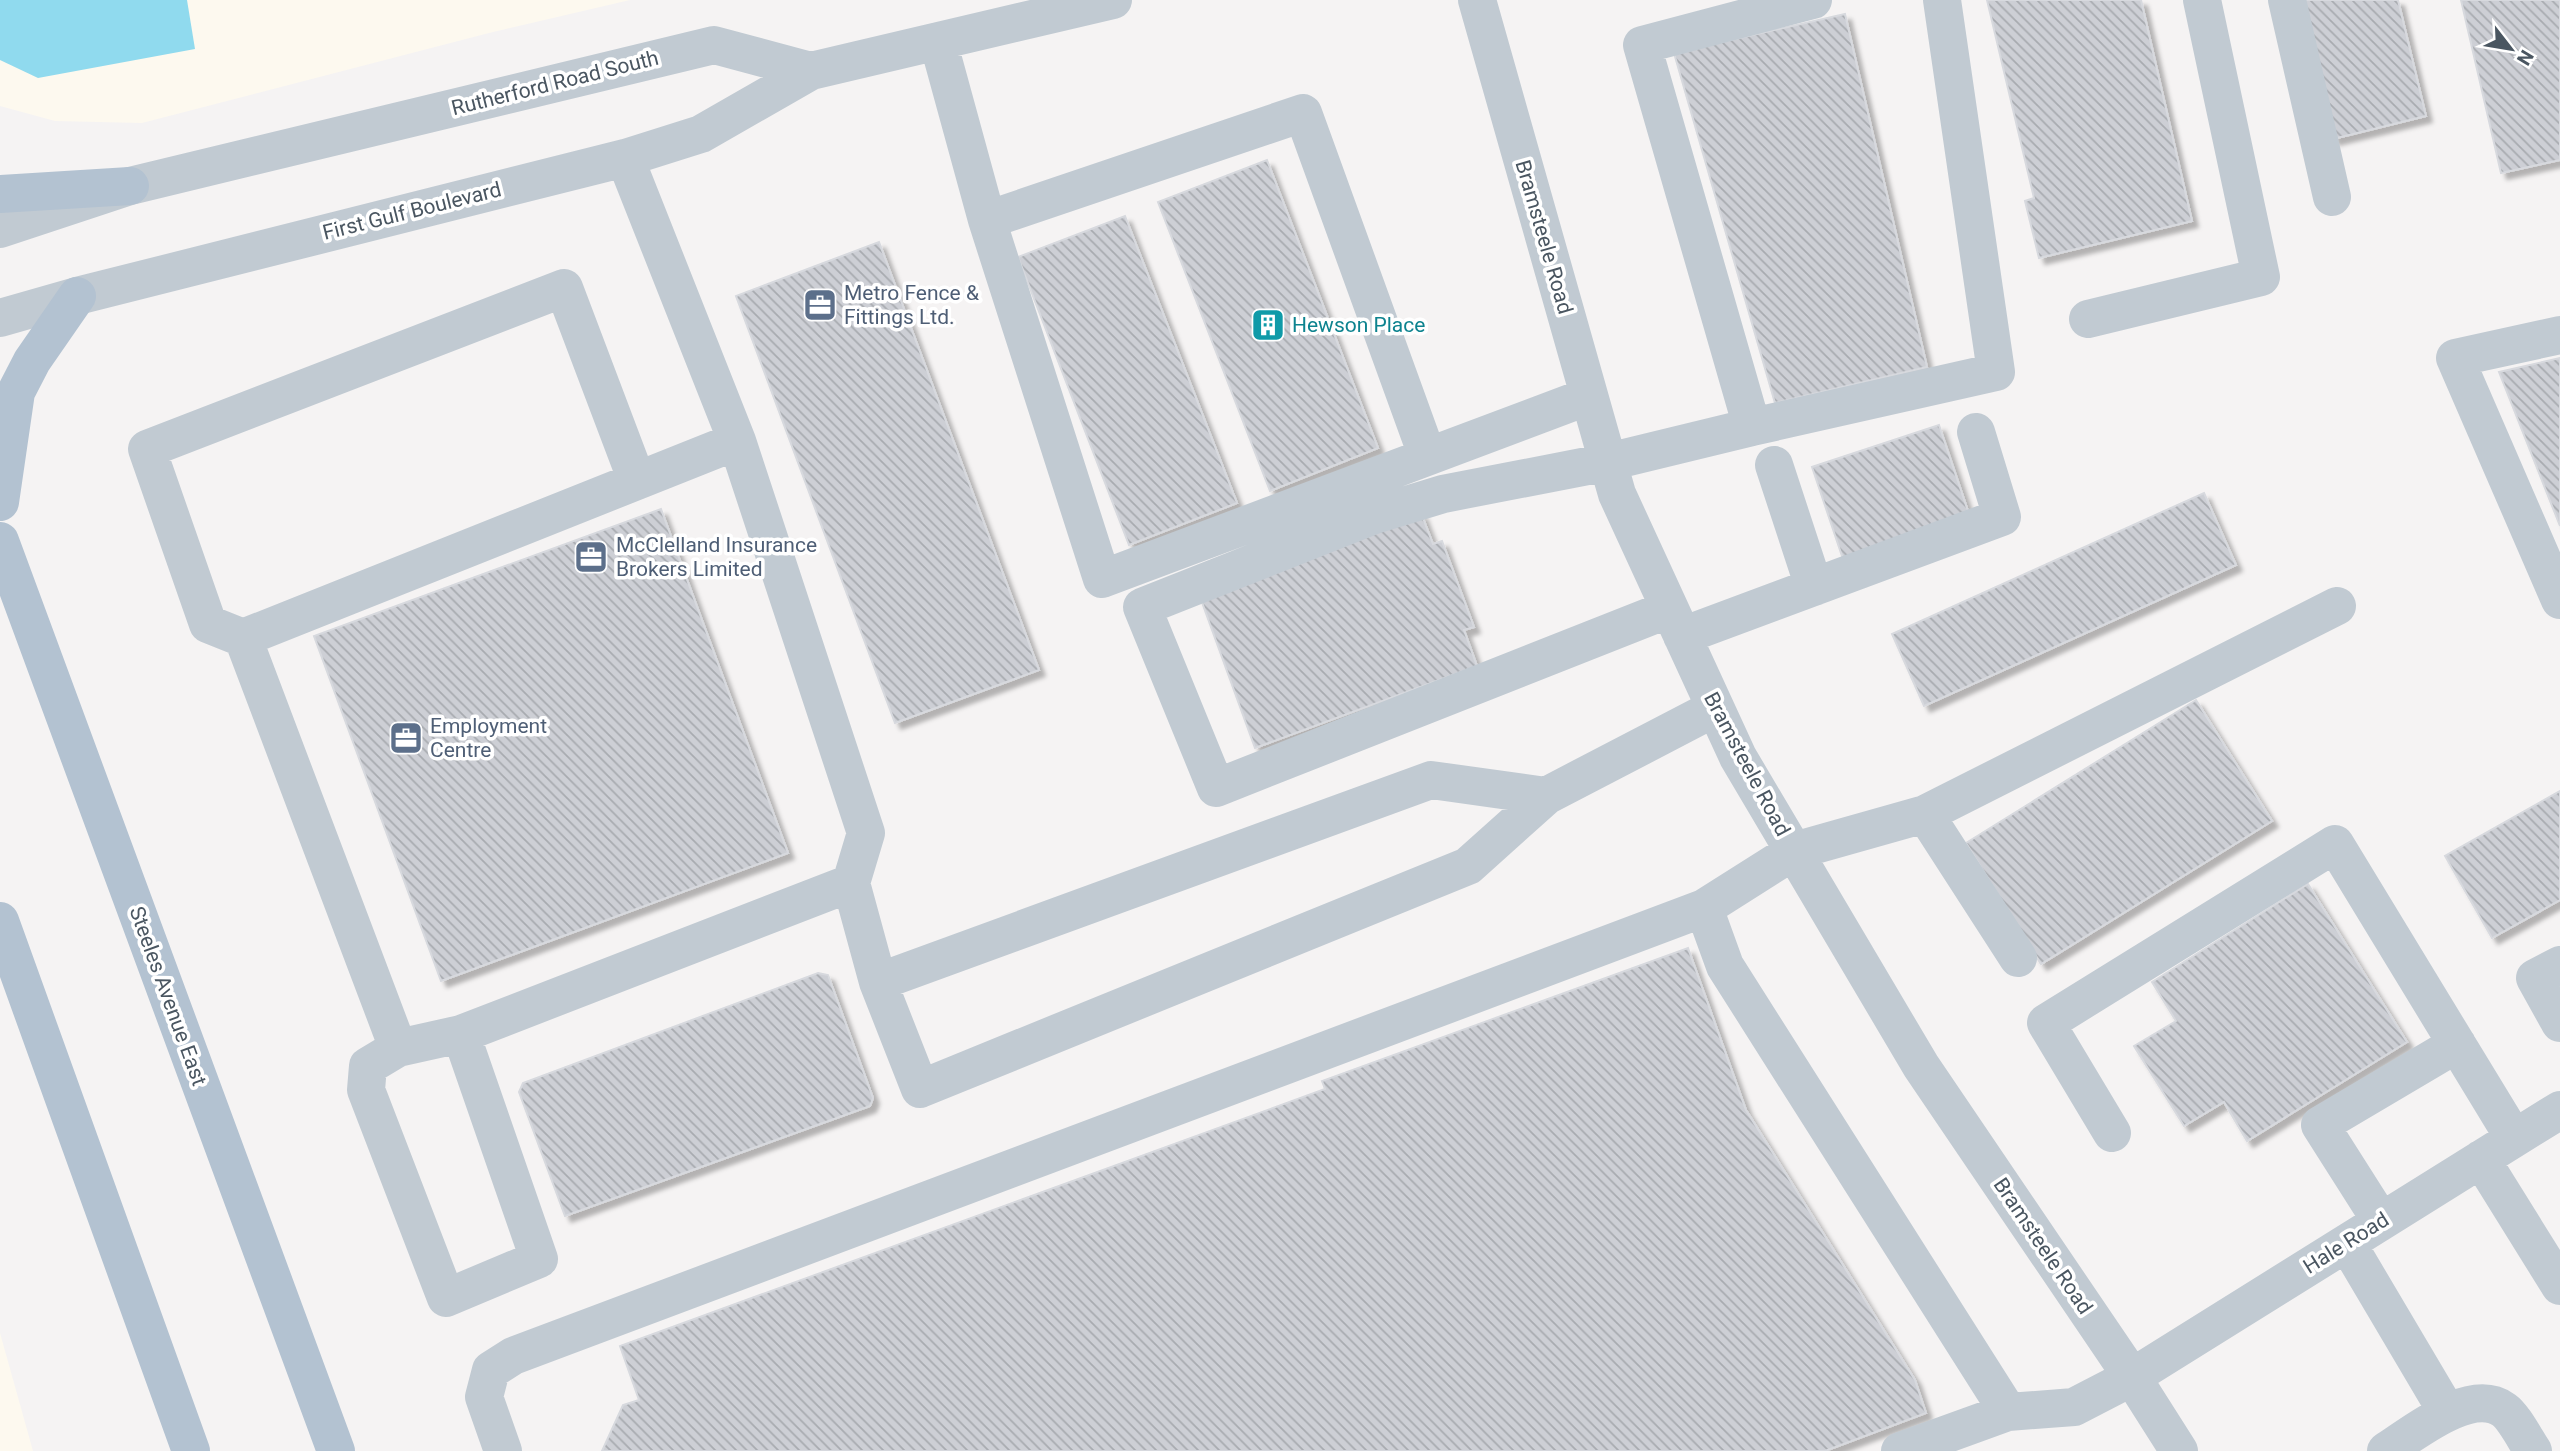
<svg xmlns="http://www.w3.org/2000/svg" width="2560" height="1451" font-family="Roboto,sans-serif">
<defs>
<pattern id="building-back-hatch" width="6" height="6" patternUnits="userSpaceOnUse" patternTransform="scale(1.75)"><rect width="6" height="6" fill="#cdcfd5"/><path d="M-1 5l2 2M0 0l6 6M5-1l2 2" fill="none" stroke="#a8abb0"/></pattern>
<filter id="shadow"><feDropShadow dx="6" dy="6" stdDeviation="2" flood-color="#0004"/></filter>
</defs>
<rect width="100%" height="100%" fill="#f5f3f3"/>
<path fill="#fdf9ef" d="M0,0h630l-141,33 -347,90 -87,-2 -55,-15z
M0,1333l33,118h-33z"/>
<path fill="#90daee" d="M0,0h187l8,49 -157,29 -38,-18z"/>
<path fill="url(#building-back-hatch)" stroke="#d7d9de" stroke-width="2" filter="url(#shadow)" d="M1987,0h154l51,221 -153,37 -14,-57 9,-3z
M2300,0h98l28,116 -93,23z
M2461,0h99v160l-59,13z
M1845,14l82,353 -152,36 -101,-350z
M1267,160l111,288 -108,43 -112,-289z
M1125,216l112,287 -108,42 -111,-288z
M879,242l160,428 -144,53 -159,-427z
M2560,358v168l-61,-154z
M1939,425l32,95 -127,42 -32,-95z
M2204,493l32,72 -312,141 -32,-72z
M661,509l127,344 -347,128 -127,-345z
M1421,513l12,31 9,-3 32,86 -10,3 13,36 -222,82 -56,-154z
M2196,700l76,121 -231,143 -75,-121z
M2560,791v109l-68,38 -47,-82z
M2308,884l99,158 -160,99 -23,-39 -40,24 -50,-80 42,-25 -24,-39z
M1688,948l58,162 169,270 11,33 -101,38h-1223l21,-46 16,-5 -19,-54 705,-257 -3,-8z
M818,973l10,2 45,123 -3,8 -305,110 -46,-124 4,-9z"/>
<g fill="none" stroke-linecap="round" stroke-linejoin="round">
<path stroke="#c1cad2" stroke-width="38" d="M1477,0l140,494 121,263 183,309 211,311 47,74
M1813,0l-171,45 110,382 244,-55 -54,-372
M2287,0l45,197
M938,41l49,179 115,359 487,-183
M987,220l316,-107 124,342
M0,229l130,-43 584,-141 97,26 302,-71
M0,318l77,-22 548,-138 76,-24 110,-63
M2088,319l173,-42 -59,-277
M2560,335l-105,23 105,242
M1774,465l40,122
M637,481l-73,-193 -417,161 61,175 35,14 494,-197
M1669,609l-453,179 -74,-181 232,-92 69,-21 165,-32 144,-35
M1682,636l320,-119 -26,-85
M243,638l155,410 -30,18 -2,24 80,208 93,-39 -78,-225
M1925,814l93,144
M851,883l27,99 42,107 548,-223 78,-70 169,-88
M1704,908l21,58 283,446
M2560,965l-25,13 25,45
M878,982l553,-202 115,16
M398,1048l63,-14 390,-151 15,-50 -129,-392 -112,-283
M2112,1133l-66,-110 289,-179 179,294
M2481,1159l79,127
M2381,1221l-61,-96 137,-81
M2347,1243l100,169
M503,1451l-19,-54 7,-27 22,-14 1191,-448 90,-57 131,-37 412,-208
M1900,1451l108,-39 66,-5 58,-30 428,-267
M2386,1451c28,-18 85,-65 118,-41 10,7 22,31 29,41"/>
<path stroke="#b3c2d1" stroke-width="38" d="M0,194l130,-8
M0,502l16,-110 16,-31 45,-65
M0,541l336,910
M0,921l191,530"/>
</g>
<defs>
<symbol id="office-square" viewBox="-11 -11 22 22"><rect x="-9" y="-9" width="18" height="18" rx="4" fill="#5c6f8a" stroke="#fff"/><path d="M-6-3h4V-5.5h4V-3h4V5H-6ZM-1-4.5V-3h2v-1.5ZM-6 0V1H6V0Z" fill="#fff"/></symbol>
<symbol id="building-square" viewBox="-11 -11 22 22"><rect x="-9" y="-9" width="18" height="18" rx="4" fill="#0f9aa8" stroke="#fff"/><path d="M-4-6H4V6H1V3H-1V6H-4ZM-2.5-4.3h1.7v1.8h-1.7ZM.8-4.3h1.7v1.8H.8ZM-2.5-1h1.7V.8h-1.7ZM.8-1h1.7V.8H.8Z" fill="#fff"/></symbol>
</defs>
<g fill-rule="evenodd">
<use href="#office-square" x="801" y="286" width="38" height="38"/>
<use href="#building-square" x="1249" y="306" width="38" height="38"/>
<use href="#office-square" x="572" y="538" width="38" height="38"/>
<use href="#office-square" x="387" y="719" width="38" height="38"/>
</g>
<g text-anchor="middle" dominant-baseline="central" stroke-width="7" stroke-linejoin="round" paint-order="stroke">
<g font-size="21" fill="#4a5661" stroke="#fff">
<text transform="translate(555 83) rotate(-14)">Rutherford Road South</text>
<text transform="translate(412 211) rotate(-14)">First Gulf Boulevard</text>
<text transform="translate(1544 237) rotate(74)">Bramsteele Road</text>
<text transform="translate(1747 764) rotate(62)">Bramsteele Road</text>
<text transform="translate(168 996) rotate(70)">Steeles Avenue East</text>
<text transform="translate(2346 1243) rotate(-32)">Hale Road</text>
<text transform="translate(2043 1246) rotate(56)">Bramsteele Road</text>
</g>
<g font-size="21" fill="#4e5e75" stroke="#fff" text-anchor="start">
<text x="844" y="293">Metro Fence &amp;<tspan x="844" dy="24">Fittings Ltd.</tspan></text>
<text x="616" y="545">McClelland Insurance<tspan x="616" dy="24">Brokers Limited</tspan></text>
<text x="430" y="726">Employment<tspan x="430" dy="24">Centre</tspan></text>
</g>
<g font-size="21" fill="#0d838f" stroke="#fff" text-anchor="start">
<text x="1292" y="325">Hewson Place</text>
</g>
</g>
<g transform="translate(2511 49) rotate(121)" stroke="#ffffff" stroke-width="5" paint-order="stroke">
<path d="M0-5L12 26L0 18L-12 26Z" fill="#4a5661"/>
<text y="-10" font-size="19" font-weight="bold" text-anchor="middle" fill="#4a5661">N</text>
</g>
</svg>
